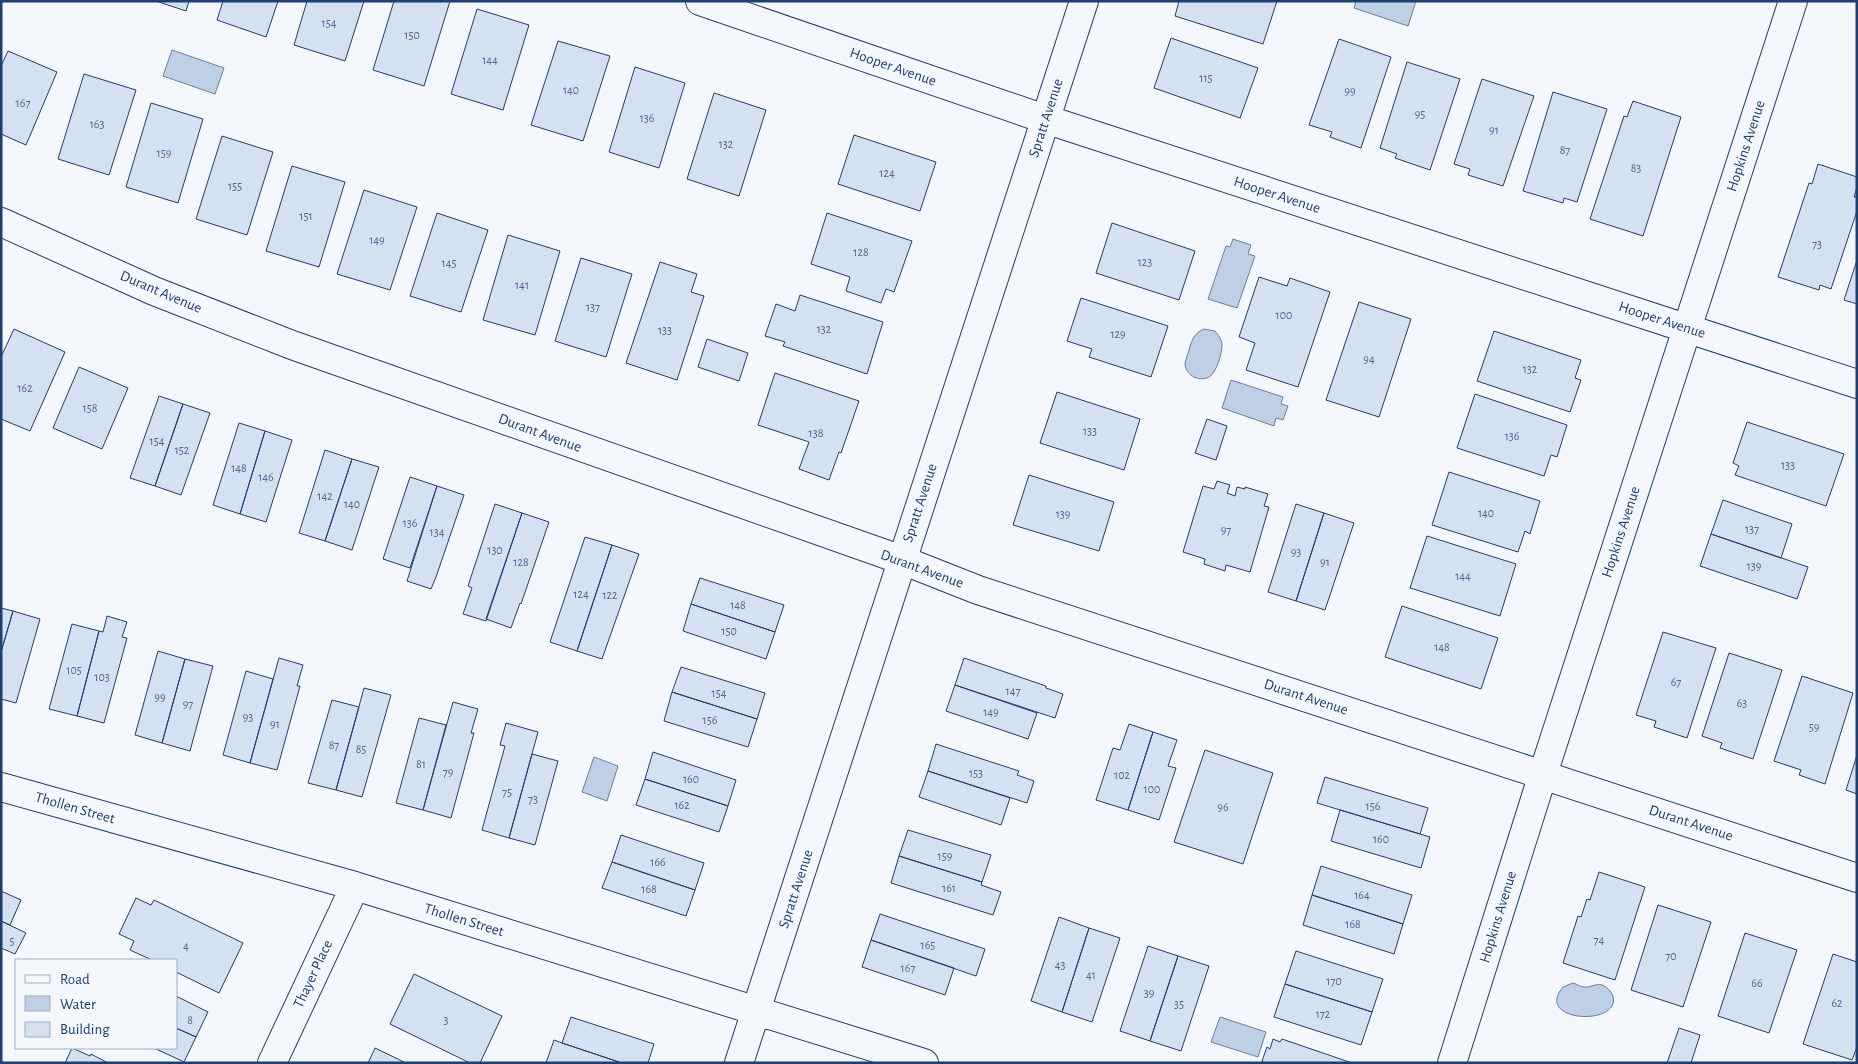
<svg xmlns="http://www.w3.org/2000/svg" width="1858" height="1064" font-family="'Alegreya Sans',sans-serif">
<rect width="100%" height="100%" fill="#f4f7fb"/>
<path fill="#bed0e5" stroke="#687fa3" d="M1356,1h60l-8,25 -54,-18z
M172,50l52,18 -9,26 -52,-18z
M1233,239l18,6 -3,9 7,2 -18,52 -29,-9 18,-53 4,1z
M1204,329l11,2c3,4 7,8 7,14 0,8 -5,27 -13,32 -10,5 -22,-1 -24,-12 0,-5 3,-11 4,-15 3,-10 5,-17 15,-21z
M1231,380l52,17 -2,7 7,2 -5,14 -7,-2 -2,8 -52,-18z
M594,757l24,9 -11,35 -25,-9z
M1573,983c4,1 7,4 11,4 6,1 12,-4 18,-2 5,2 9,6 11,11 8,31 -80,26 -50,-9z
M1220,1017l46,15 -8,25 -47,-15z"/>
<path fill="#d5e0f0" stroke="#1d3f73" d="M156,1h33l-3,10z
M223,1h55l-12,36 -49,-17z
M307,1h57l-19,60 -51,-16z
M394,1h56l-26,85 -51,-16z
M1179,1h98l-14,43 -88,-28z
M477,9l52,16 -26,85 -52,-16z
M1171,38l87,30 -18,50 -86,-30z
M1339,39l52,18 -30,91 -31,-11 2,-5 -23,-7z
M558,41l52,15 -27,85 -52,-16z
M8,51l49,21 -31,73 -25,-11v-68z
M1407,62l53,17 -30,91 -35,-12 2,-4 -17,-6z
M635,67l50,16 -26,85 -50,-16z
M84,74l52,16 -27,85 -51,-16z
M1482,79l52,17 -31,90 -35,-11 2,-6 -16,-5z
M1553,92l54,17 -30,93 -13,-4 -1,5 -40,-12z
M714,93l52,17 -27,86 -52,-17z
M1633,101l48,16 -38,119 -53,-17 34,-103 3,1z
M151,103l52,16 -25,84 -52,-16z
M854,135l82,27 -16,49 -82,-27z
M222,136l51,16 -26,83 -51,-16z
M1818,164l39,13v10l-3,10h3v14l-26,78 -11,-4 -1,5 -41,-13 31,-94 3,1z
M292,166l53,16 -26,85 -53,-16z
M364,190l53,17 -27,83 -53,-16z
M437,213l51,17 -27,82 -51,-16z
M827,213l85,28 -18,51 -8,-3 -5,14 -35,-12 4,-14 -39,-13z
M1112,223l83,28 -16,49 -83,-27z
M508,235l52,16 -25,84 -52,-15z
M581,258l51,16 -26,83 -51,-16z
M1857,260v44l-13,-4z
M660,262l37,12 -6,18 13,4 -27,84 -51,-17z
M1259,277l28,9 3,-8 40,14 -32,95 -52,-17 9,-27 -16,-6z
M800,295l83,27 -16,52 -84,-28 2,-4 -20,-6 11,-32 19,7z
M1081,298l87,28 -17,51 -62,-20 3,-8 -25,-8z
M1359,302l52,17 -32,98 -53,-17z
M14,329l51,23 -35,79 -29,-12v-62z
M1494,331l87,29 -6,18 6,2 -11,32 -93,-31z
M707,339l41,14 -9,28 -41,-14z
M79,367l49,21 -26,61 -49,-21z
M775,373l84,28 -18,52 -2,-1 -10,28 -30,-11 10,-27 -51,-17z
M1057,392l83,27 -16,51 -84,-27z
M1475,394l92,31 -10,32 -6,-2 -7,21 -87,-28z
M159,396l24,8 -28,82 -25,-8z
M183,404l27,9 -29,82 -26,-9z
M1207,419l20,7 -11,34 -21,-7z
M1747,422l97,32 -18,52 -91,-31 4,-9 -6,-3z
M239,423l26,8 -25,83 -27,-9z
M265,431l27,9 -26,82 -26,-8z
M325,450l27,9 -27,82 -26,-8z
M352,459l27,8 -27,83 -27,-9z
M1449,472l91,29 -10,33 -5,-3 -7,21 -86,-27z
M1029,475l85,27 -15,49 -86,-26z
M410,477l27,9 -27,82 -27,-9z
M1217,481l13,4 -3,8 8,3 2,-9 8,2v-2l23,7 -4,12 5,1 -19,65 -24,-7 -1,6 -21,-7 1,-5 -22,-7 20,-66 11,3z
M437,486l27,9 -28,82 -5,12 -24,-8z
M1723,500l69,24 -11,34 -70,-24z
M495,504l27,9 -36,108 -23,-7 9,-26 -4,-2z
M1296,504l28,9 -28,88 -28,-9z
M522,513l27,9 -28,82 -1,-1 -9,25 -25,-9z
M1324,513l30,10 -29,87 -29,-9z
M1711,534l97,33 -11,32 -97,-33z
M1427,536l89,28 -16,52 -90,-28z
M585,537l27,8 -35,106 -27,-9z
M612,545l27,9 -37,105 -25,-8z
M700,578l84,27 -9,27 -84,-28z
M691,604l84,28 -9,27 -83,-28z
M1402,606l96,32 -17,51 -96,-32z
M1,608l12,3 -12,41z
M13,611l27,8 -24,84 -15,-4v-47z
M107,616l20,6 -5,15 5,1 -23,85 -27,-7 22,-85 4,1z
M72,624l27,7 -22,85 -28,-7z
M1663,632l53,16 -29,90 -33,-11 2,-6 -20,-6z
M158,651l27,8 -23,84 -27,-8z
M1729,653l53,17 -29,89 -33,-11 2,-5 -20,-7z
M279,658l24,7 -6,21h3l-23,84 -27,-7z
M964,658l82,28v2l17,6 -8,24 -100,-33z
M185,659l28,7 -23,85 -28,-8z
M681,667l84,26 -8,26 -85,-27z
M246,671l27,8 -23,84 -27,-8z
M1802,676l51,17 -28,91 -26,-9 2,-5 -27,-9z
M955,685l82,28 -9,26 -82,-28z
M364,688l27,7 -29,102 -26,-7z
M672,692l85,27 -9,28 -84,-26z
M332,700l27,7 -23,83 -28,-7z
M453,702l25,7 -7,24h3l-23,85 -28,-8z
M419,718l27,7 -23,85 -27,-7z
M506,723l32,9 -29,106 -27,-8 23,-84 -5,-1z
M1129,724l24,8 -25,78 -32,-10 17,-52 7,2z
M1153,732l24,8 -9,26 8,2 -17,52 -31,-10z
M936,744l83,27 -2,4 17,6 -7,22 -99,-32z
M1205,750l68,23 -30,91 -69,-22z
M653,752l83,28 -8,26 -83,-27z
M532,754l26,7 -23,84 -26,-7z
M1857,755v39l-11,-4z
M928,771l82,27 -9,27 -82,-28z
M1325,777l103,31 -8,26 -103,-31z
M645,779l83,27 -9,26 -83,-27z
M1340,810l90,27 -9,31 -90,-27z
M908,830l83,25 -9,27 -83,-26z
M621,835l83,28 -9,27 -83,-28z
M899,856l83,26 -1,3 20,7 -8,23 -102,-32z
M612,862l83,28 -9,26 -84,-28z
M1321,866l91,29 -9,29 -91,-29z
M1599,872l46,15 -30,93 -52,-17 15,-47 3,1 6,-18 3,1z
M1,891l20,9 -11,25 -9,-4z
M1312,895l91,29 -9,30 -91,-29z
M136,898l15,7 3,-5 89,43 -24,50 -43,-21v-12h-24l-22,-10 4,-9 -15,-7z
M1658,905l53,17 -28,85 -52,-17z
M880,914l105,35 -9,27 -105,-36z
M1059,917l30,11 -27,84 -31,-11z
M1,921l25,12 -11,21 -14,-6z
M1089,928l31,10 -28,84 -30,-10z
M1745,933l52,17 -28,83 -51,-17z
M871,940l83,28 -9,27 -83,-28z
M1148,946l30,10 -28,85 -30,-10z
M1296,951l87,28 -11,33 -87,-28z
M1833,954l24,8v85l-5,13 -49,-16z
M1178,956l31,10 -28,85 -31,-10z
M414,974l88,42 -22,47h-10l-80,-39z
M1285,984l87,28 -11,33 -87,-28z
M176,996l32,16 -12,25 -20,-9z
M571,1017l83,27 -6,19h-26l-60,-20z
M176,1028l20,9 -12,25 -30,-14h22z
M1679,1028l21,7 -9,28h-24z
M1273,1039l7,3 2,-3 70,24h-87l-3,-2 5,-14 3,2z
M554,1040l8,3 60,20h-76z
M72,1048l18,8 1,-2 17,9h-43z
M375,1048l31,15h-38z"/>
<g fill="none" stroke-linecap="round" stroke-linejoin="round">
<defs>
<path id="street" d="M700,1l345,118 812,265
M1,222l153,69 138,54 610,215 76,30 879,288
M1,787l354,99 569,177
M272,1063l83,-177
M739,1063l345,-1062
M1452,1063l91,-289 250,-773"/>
</defs>
<use href="#street" stroke="#1d3f73" stroke-width="30"/>
<use href="#street" stroke="#f4f7fb" stroke-width="28"/>
</g>
<g text-anchor="middle" dominant-baseline="central" stroke-width="4" stroke-linejoin="round" paint-order="stroke">
<g font-size="12" fill="#4b6792">
<text x="329" y="23">154</text>
<text x="412" y="35">150</text>
<text x="490" y="60">144</text>
<text x="1206" y="78">115</text>
<text x="571" y="90">140</text>
<text x="1350" y="91">99</text>
<text x="23" y="103">167</text>
<text x="1420" y="114">95</text>
<text x="647" y="118">136</text>
<text x="97" y="124">163</text>
<text x="1494" y="130">91</text>
<text x="726" y="144">132</text>
<text x="1565" y="150">87</text>
<text x="164" y="153">159</text>
<text x="1636" y="168">83</text>
<text x="887" y="173">124</text>
<text x="235" y="186">155</text>
<text x="306" y="216">151</text>
<text x="377" y="240">149</text>
<text x="1817" y="244">73</text>
<text x="861" y="252">128</text>
<text x="1145" y="262">123</text>
<text x="449" y="263">145</text>
<text x="522" y="285">141</text>
<text x="593" y="307">137</text>
<text x="1284" y="315">100</text>
<text x="824" y="329">132</text>
<text x="665" y="330">133</text>
<text x="1118" y="334">129</text>
<text x="1369" y="359">94</text>
<text x="1530" y="369">132</text>
<text x="25" y="388">162</text>
<text x="90" y="408">158</text>
<text x="1090" y="431">133</text>
<text x="816" y="433">138</text>
<text x="1512" y="436">136</text>
<text x="157" y="441">154</text>
<text x="182" y="450">152</text>
<text x="1788" y="465">133</text>
<text x="239" y="468">148</text>
<text x="266" y="477">146</text>
<text x="325" y="496">142</text>
<text x="352" y="504">140</text>
<text x="1486" y="513">140</text>
<text x="1063" y="514">139</text>
<text x="410" y="523">136</text>
<text x="1752" y="529">137</text>
<text x="1226" y="530">97</text>
<text x="437" y="532">134</text>
<text x="495" y="550">130</text>
<text x="1296" y="552">93</text>
<text x="521" y="562">128</text>
<text x="1325" y="562">91</text>
<text x="1754" y="566">139</text>
<text x="1463" y="576">144</text>
<text x="581" y="594">124</text>
<text x="610" y="595">122</text>
<text x="738" y="605">148</text>
<text x="729" y="631">150</text>
<text x="1442" y="647">148</text>
<text x="74" y="670">105</text>
<text x="102" y="677">103</text>
<text x="1676" y="682">67</text>
<text x="1013" y="691">147</text>
<text x="719" y="693">154</text>
<text x="160" y="697">99</text>
<text x="1742" y="703">63</text>
<text x="188" y="704">97</text>
<text x="991" y="712">149</text>
<text x="248" y="717">93</text>
<text x="710" y="720">156</text>
<text x="275" y="724">91</text>
<text x="1814" y="727">59</text>
<text x="334" y="745">87</text>
<text x="361" y="749">85</text>
<text x="421" y="764">81</text>
<text x="448" y="772">79</text>
<text x="976" y="773">153</text>
<text x="1122" y="775">102</text>
<text x="691" y="779">160</text>
<text x="1152" y="789">100</text>
<text x="507" y="792">75</text>
<text x="533" y="799">73</text>
<text x="682" y="805">162</text>
<text x="1373" y="806">156</text>
<text x="1223" y="807">96</text>
<text x="1381" y="839">160</text>
<text x="945" y="856">159</text>
<text x="658" y="862">166</text>
<text x="949" y="888">161</text>
<text x="649" y="889">168</text>
<text x="1362" y="895">164</text>
<text x="1353" y="924">168</text>
<text x="1599" y="940">74</text>
<text x="12" y="941">5</text>
<text x="928" y="945">165</text>
<text x="186" y="946">4</text>
<text x="1671" y="956">70</text>
<text x="1060" y="965">43</text>
<text x="908" y="968">167</text>
<text x="1091" y="975">41</text>
<text x="1334" y="981">170</text>
<text x="1757" y="983">66</text>
<text x="1149" y="993">39</text>
<text x="1837" y="1003">62</text>
<text x="1179" y="1004">35</text>
<text x="1323" y="1014">172</text>
<text x="190" y="1020">8</text>
<text x="446" y="1020">3</text>
</g>
<g font-size="15" fill="#1d3f73" stroke="#f4f7fb">
<text transform="translate(893 67) rotate(19)">Hooper Avenue</text>
<text transform="translate(1046 118) rotate(-72)">Spratt Avenue</text>
<text transform="translate(1746 146) rotate(-72)">Hopkins Avenue</text>
<text transform="translate(1277 195) rotate(18)">Hooper Avenue</text>
<text transform="translate(161 292) rotate(23)">Durant Avenue</text>
<text transform="translate(1662 320) rotate(18)">Hooper Avenue</text>
<text transform="translate(540 433) rotate(20)">Durant Avenue</text>
<text transform="translate(920 503) rotate(-72)">Spratt Avenue</text>
<text transform="translate(1621 532) rotate(-72)">Hopkins Avenue</text>
<text transform="translate(922 569) rotate(20)">Durant Avenue</text>
<text transform="translate(1306 697) rotate(18)">Durant Avenue</text>
<text transform="translate(75 808) rotate(16)">Thollen Street</text>
<text transform="translate(1691 823) rotate(18)">Durant Avenue</text>
<text transform="translate(796 889) rotate(-72)">Spratt Avenue</text>
<text transform="translate(1498 917) rotate(-73)">Hopkins Avenue</text>
<text transform="translate(464 920) rotate(17)">Thollen Street</text>
<text transform="translate(313 974) rotate(-65)">Thayer Place</text>
</g>
</g>
<rect width="1858" height="1064" fill="none" stroke="#1d3f73" stroke-width="5"/>
<rect x="15" y="959" width="162" height="90" fill="#f4f7fb" stroke="#9eadc5"/>
<rect x="25" y="975" width="25" height="8" fill="#f4f7fb" stroke="#9eadc5"/>
<text x="60" y="984" font-size="15" fill="#1d3f73">Road</text>
<rect x="25" y="996" width="25" height="15" fill="#bed0e5" stroke="#9eadc5"/>
<text x="60" y="1009" font-size="15" fill="#1d3f73">Water</text>
<rect x="25" y="1022" width="25" height="15" fill="#d5e0f0" stroke="#9eadc5"/>
<text x="60" y="1034" font-size="15" fill="#1d3f73">Building</text>
</svg>
